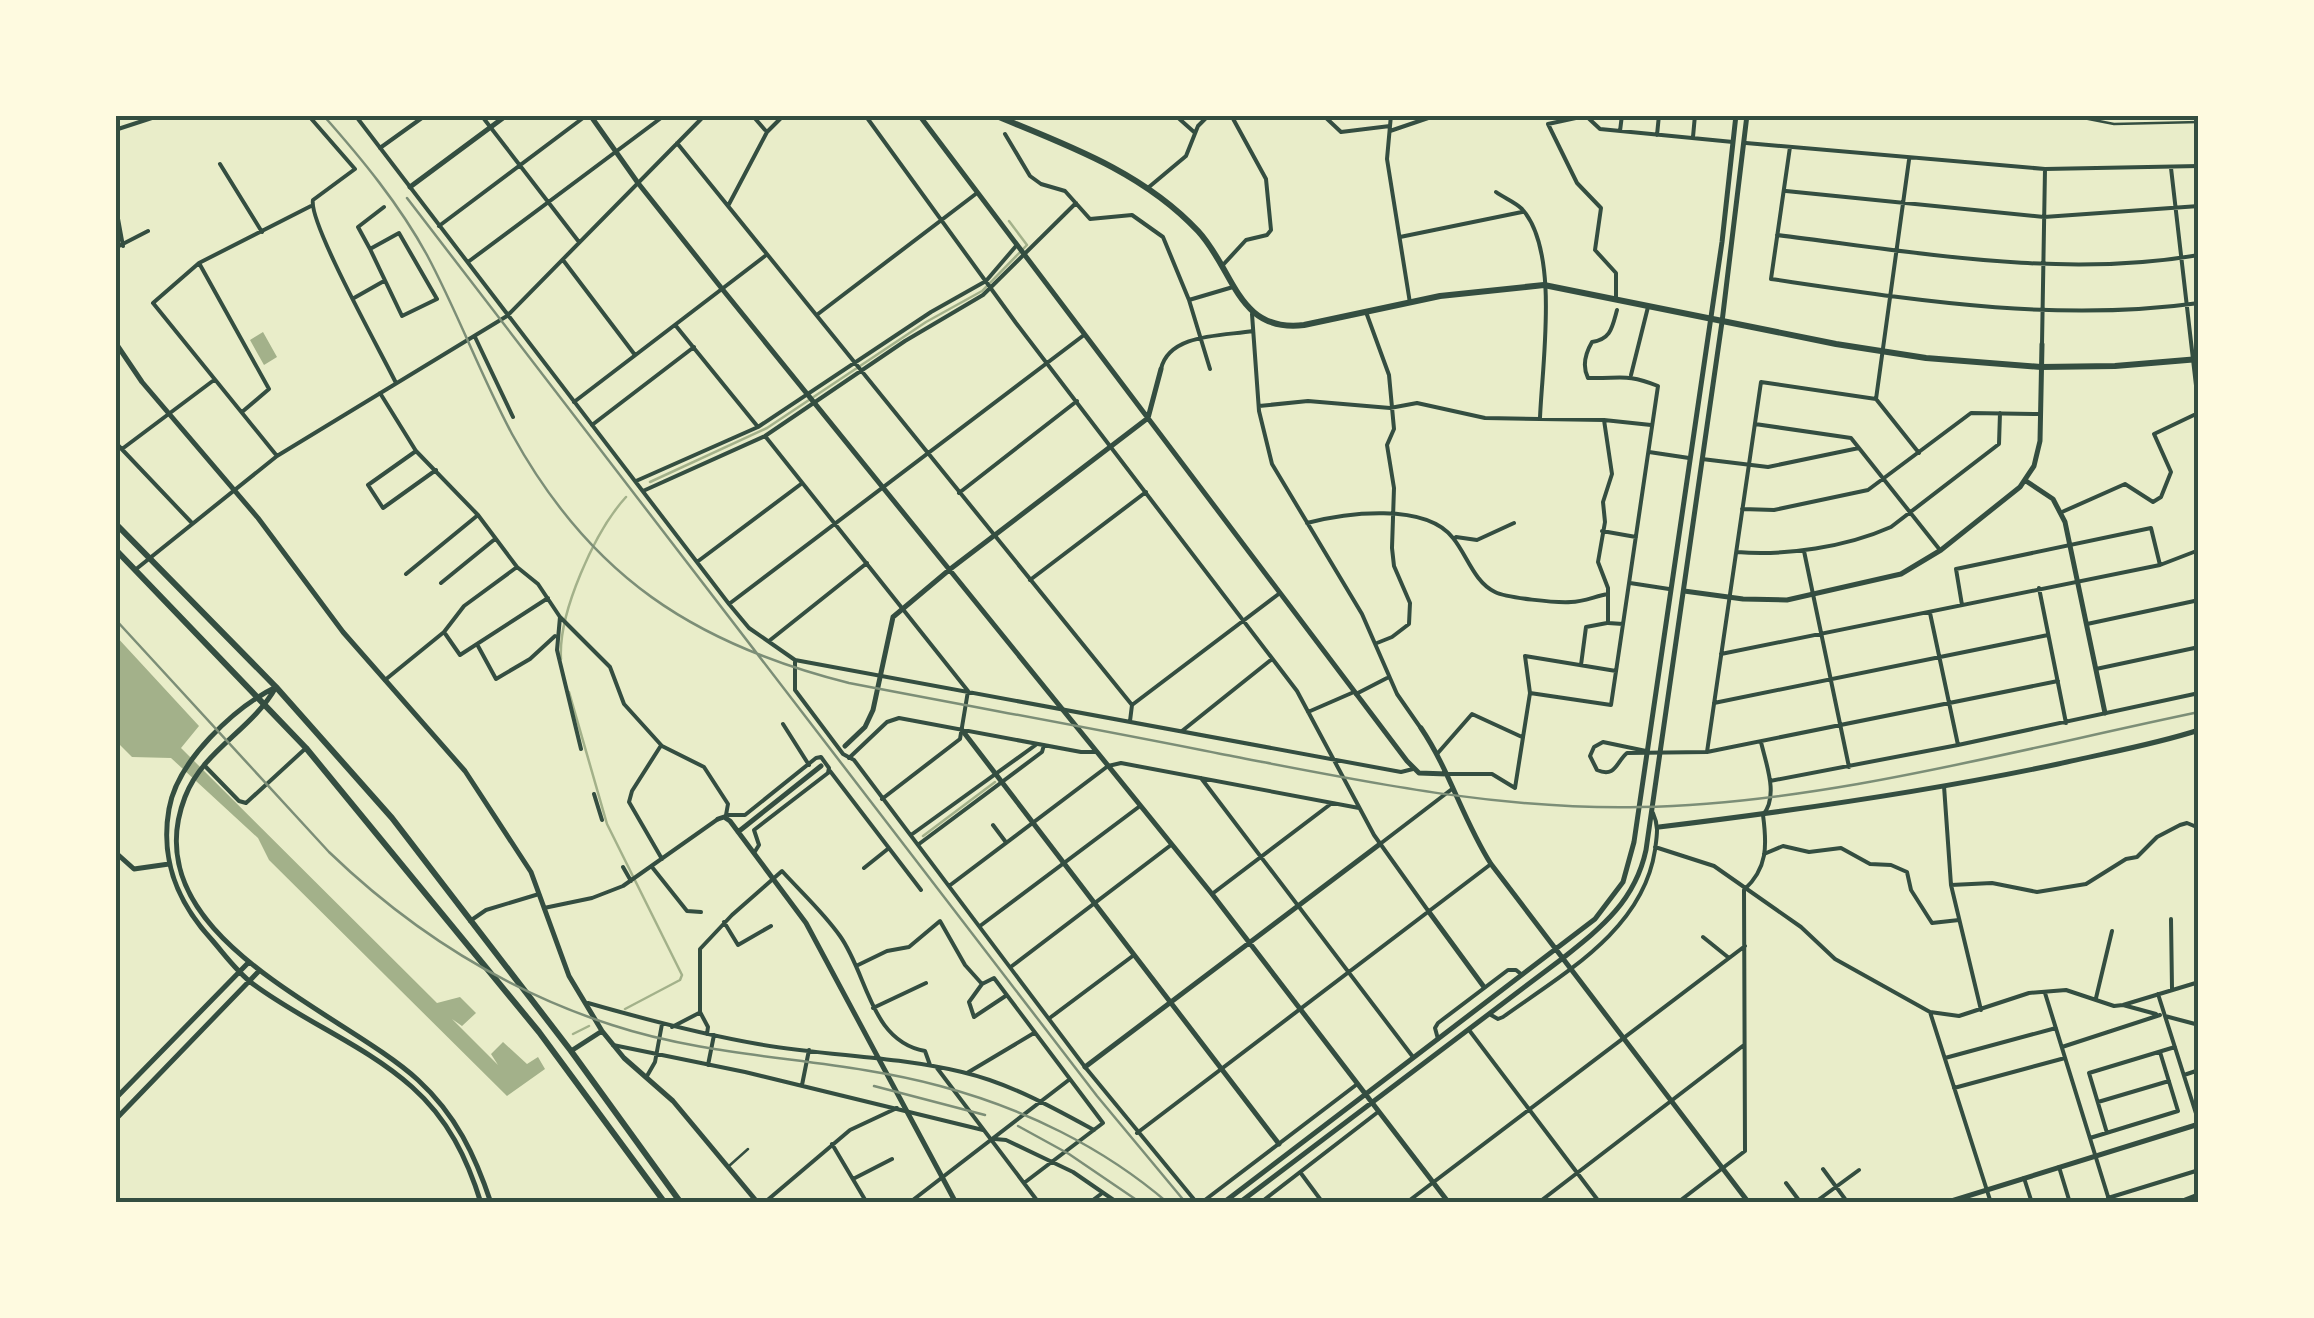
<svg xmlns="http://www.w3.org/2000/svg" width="2314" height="1318" font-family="Rubik,sans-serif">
<rect width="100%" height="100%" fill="#e9edc9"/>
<path fill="#a3b18a" d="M263,332l14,25 -13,8 -14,-25z
M115,635l84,91 -18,22 256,255 23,-6 16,16 -14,13 -10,-7 46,46 -7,-11 12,-12 24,22 11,-7 7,12 -38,27 -238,-236 -11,-22 -87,-80 -39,-1 -17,-17z"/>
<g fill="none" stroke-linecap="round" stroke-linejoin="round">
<path stroke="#a3b18a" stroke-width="2.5" d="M650,482l117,-54 159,-106 56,-31 45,-46 -18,-24
M561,659c-3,-46 34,-128 65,-162
M569,692l38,132 75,151 -2,5 -55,29
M923,836l72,-54
M573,1034l16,-8"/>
<path stroke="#344e41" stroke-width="2.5" d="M2068,115l46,9 85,-2
M729,1166l19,-17"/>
<path stroke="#344e41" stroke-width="4" d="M308,115l47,54 -42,31c-5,22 69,154 83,183
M355,115l374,489 20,24 46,32v30l48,64 11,6 231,307 112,136
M481,115l98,127
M752,115l13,15
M865,115l151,208 281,368 77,144 55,77
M1175,115l19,17
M1323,115l18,17 49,-6
M1391,115l-4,44 23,144
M1585,115l15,14 133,13
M1585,116l-37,8 29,59 24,25 -6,42 21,23v26
M115,130l46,-15
M1390,131l47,-16
M1620,131l2,-16
M1005,134l25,42 11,8 24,7 25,28 42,-4 31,22 26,63 21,69
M1657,135l2,-20
M1693,137l2,-22
M677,143l455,562 -2,16
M1746,143l299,26 154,-3
M1790,147l-19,132c143,21 284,44 428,24
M380,148l46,-33
M1909,160l-33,239 43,54
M220,164l42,68
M1149,187l37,-31 12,-30 11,-11
M1786,191l258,26 155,-11
M1496,192c8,6 19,10 26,17 38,42 20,155 18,209
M115,202l8,44
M728,206l39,-74 17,-17
M439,226l148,-111
M399,233l38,66 -35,17 -32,-67z
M1777,235c139,17 283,44 422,20
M1400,237l122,-25
M115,248l33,-17
M370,249l-12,-22 26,-20
M563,260l72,95
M468,262l197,-147
M199,263l70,126 -27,23
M1222,266l24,-26 21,-5 4,-5 -5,-51 -35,-64
M354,298l30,-17
M1189,300l44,-13
M1617,310c-5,18 -6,29 -25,32 -7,12 -10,24 -4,36 33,1 38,-5 70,8l-35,238
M1366,312l23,63 5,54 -7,16 7,43 -2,60 2,18 16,37 -1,21 -17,13 -15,6
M818,314l159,-121
M1252,314l7,97 13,53 90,150 35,80 23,33
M676,326l82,101
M475,337l38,80
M2042,344l3,-175
M1161,369c8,-36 63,-33 92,-38
M1631,375l17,-68
M380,393l36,58 62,64 39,52 21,17 22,33 50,50 14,37 38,42 42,21 24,37 -2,11
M574,402l191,-146
M1259,406l49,-5 82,7 27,-5 68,15 119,2 47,5
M1755,424l96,14 89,112
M592,425l102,-78
M765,436l203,255 -8,48 -78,60
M115,442l76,80
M122,449l92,-69
M416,451l-48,34 15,23 53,-38
M1649,452l40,6
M277,456l-124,-153 46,-40 112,-57
M1702,459l66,8 91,-19
M636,481l122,-54 173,-115 55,-31 30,-35
M643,491l122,-55 140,-95 78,-46 93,-92
M959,493l118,-92
M1742,509l32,1 94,-20 103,-77 68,1
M2062,512l63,-28 28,18 8,-5 10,-25 -17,-38 42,-20 1,-20 -26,-226
M1307,523c38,-10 118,-21 146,15 14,17 21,44 42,54 12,6 61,11 76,10 12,0 25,-6 37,-8
M1602,531l34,6
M1456,537l21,3 37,-17
M1804,551l45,216
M1737,552c49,4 109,-5 154,-25l108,-83 1,-31
M697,562l104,-78
M135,570l142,-114 230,-140 198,-201
M406,574l72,-59
M1030,580l116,-88
M441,583l54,-44
M1630,583l39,6
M2039,588l27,135
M729,604l355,-269
M1962,605l-6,-36 195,-41 9,37
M1930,613l28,132
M560,617l-3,33 24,99
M2087,624l112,-24
M444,632l16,23 88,-57
M769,641l98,-78
M478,646l18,33 34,-20 25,-23
M1721,654l439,-89 39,-15
M795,660l606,112 12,-3
M1581,665l5,-38 21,-4
M2096,669l103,-22
M385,680l59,-48 20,-26 53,-39
M1530,693l81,12 12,-81 -15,-1v-35l-10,-26 7,-40 -2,-20 9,-28 -8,-54
M1356,694l31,-16
M1714,703l334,-68
M1132,705l148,-112
M1308,712l46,-20
M783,724l26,41
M1182,731l90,-72
M660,747l-28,44 -3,11 33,57
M1646,751l-43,-9 -9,5 -4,9 7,14c19,8 19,-8 30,-17l80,-1 351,-71
M1707,752l54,-370 115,17
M1437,754l35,-40 50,23
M849,758l38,-36 12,-4 182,34h15
M204,765l35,36 7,2 60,-55
M830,771l91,119
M1447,774h45l23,14 15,-95 -5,-37 91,15
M1201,778l212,279
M1770,781l188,-36 241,-52
M1944,786l7,99 30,125
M594,794l8,26
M728,815h17l71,-57 5,-1 8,11 -1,5 -74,57 5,15 -5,8
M993,825l12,16
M911,835l126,-91
M919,844l123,-92 2,-7
M1380,844l72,-55
M1655,847l59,19 87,61 34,32 95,53 29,4 70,-23 37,-3 48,16 9,-1 76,-23
M1764,854l19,-8 26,6 32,-4 29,16 21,1 16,7 4,18 21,33 27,-3
M623,867l8,14
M652,867l35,44 14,1
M864,868l25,-20
M1951,885l41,-2 45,9 49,-8 40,-25 11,-2 20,-20 23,-12 7,-2 12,5
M949,886l159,-120 13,-3 238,45
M1212,894l120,-91
M544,908l48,-10 31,-12 95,-67
M2171,919l1,70
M470,921l16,-11 53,-16
M724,922l14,23 33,-19
M980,926l160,-120
M1703,937l26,21
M856,966l31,-15 22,-4 31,-26 25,44 17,19 12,-6 109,145 -79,60
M1012,966l159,-121
M982,984l-13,18 5,15 33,-22
M2045,993l65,210
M2158,994l41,129
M2096,998l16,-67
M588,1003c56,16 112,31 170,41 68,12 137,12 204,28 47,11 90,35 132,58
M2123,1005l33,9
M873,1008l53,-25
M1930,1012l61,191
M1491,1015l7,4 5,-2c61,-44 140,-87 152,-167 2,-15 4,-24 -2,-37
M2165,1016l34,9
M1051,1017l83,-62
M672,1027l27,-14
M1469,1030l131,173
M707,1034l1,-7 -8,-15v-63l32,-34 50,-44c19,21 42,42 58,65 28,39 30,105 85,115l5,14
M1438,1039l-3,-11 3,-5 70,-53h8l5,4
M613,1045l132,27 238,58
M2062,1047l98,-32
M1945,1058l111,-30
M708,1065l6,-30
M937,1068l102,135
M967,1073l67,-40
M2184,1075l15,-5
M647,1076l8,-14 7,-38
M802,1085l7,-35
M1954,1088l111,-30
M2098,1102l71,-21
M1137,1133l354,-269
M2107,1133l-18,-60 86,-26
M2090,1138l88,-27 -18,-59
M995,1139l11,1 67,32 45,31
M832,1144l35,59
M2059,1167l11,36
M1823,1169l25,34
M1300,1172l23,31
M2024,1178l8,25
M853,1179l39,-20
M1786,1183l15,20
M2108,1198l91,-28
M764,1203l86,-73 47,-22
M909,1203l161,-124
M1089,1203l12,-9
M1201,1203l155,-118
M1260,1203l118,-91
M1406,1203l339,-257
M1538,1203l206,-158
M1677,1203l68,-52 -1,-261c24,-22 23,-45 19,-75 16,-19 3,-51 -2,-73
M1814,1203l45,-33
M2176,1203l23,-9"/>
<path stroke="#344e41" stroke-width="5" d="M590,115l48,68 85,107 489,604 237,309
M919,115l488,646 12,12 28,1
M410,187l97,-72
M115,342l27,40 116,136 85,114 122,139 66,101 38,104 33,55 22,27 49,43 85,102
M2026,481l27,18 12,23 40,191
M1684,591l59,8 44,1 114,-26 40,-24 79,-63 14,-21 6,-25 2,-97
M276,687c-41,20 -99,74 -107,122 -9,51 8,93 43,131 13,15 25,32 41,44 51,38 112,61 159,103 36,32 55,71 69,116
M276,687c-24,43 -73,63 -91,110 -54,140 157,213 233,283 38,35 57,75 73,123
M1421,728c29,43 42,92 70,136l258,339
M962,730l317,414
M845,746l20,-19 8,-17 20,-93 56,-47 199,-152 13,-49
M115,782v5
M718,819l6,-2 6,4 76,102 150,280
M1659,827c133,-16 267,-35 399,-63 47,-11 95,-19 141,-34
M738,832l83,-66
M115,852l19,17 35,-5
M1429,912l55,75
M571,1051l31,-20
M1085,1067l295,-223
M115,1099l133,-136
M115,1120l143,-148
M1223,1203l372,-284 28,-37 11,-40 88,-600 14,-127
M1239,1203l324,-245c39,-31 72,-57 83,-108l76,-528 25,-207
M1945,1203l254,-79"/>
<path stroke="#344e41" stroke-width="6" d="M994,115c73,30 149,57 204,116 37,40 39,102 106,94l136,-29 104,-11 292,59 90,14 115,9 74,-1 84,-7"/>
<path stroke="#344e41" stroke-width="6" d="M115,523l161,164 116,131 179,233 110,152
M115,549l191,199 233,284 126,171"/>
<path stroke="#7c8e77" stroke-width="2.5" d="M323,115c39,44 76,89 104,140 31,58 54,121 85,179 78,142 182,210 337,249 124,24 248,46 372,71 142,27 273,56 419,53 182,-3 380,-58 559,-95
M407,198l690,898 89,107
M115,619l214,233c81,78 175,138 283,173 106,35 221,32 328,61 83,22 163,61 228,117
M874,1086l111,29
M1018,1126l51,28 72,49"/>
</g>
<rect width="2314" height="1318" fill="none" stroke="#fefae0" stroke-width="235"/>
<rect x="118" y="118" width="2078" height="1082" fill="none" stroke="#344e41" stroke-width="4"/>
</svg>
